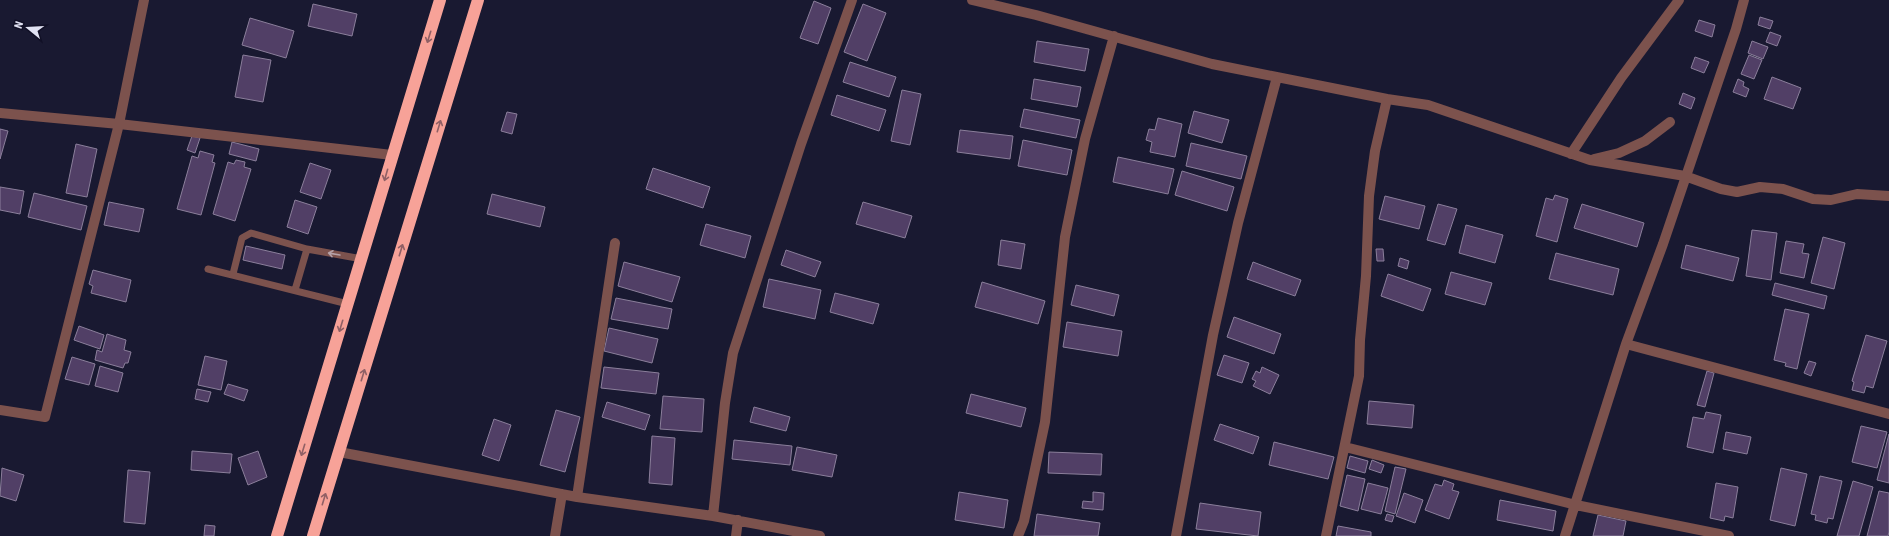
<svg xmlns="http://www.w3.org/2000/svg" width="1889" height="536" font-family="'Roboto Condensed',sans-serif">
<rect width="100%" height="100%" fill="#191931"/>
<path fill="#513f66" stroke="#8b7f9b" d="M814,1l17,7 -13,36 -18,-6z
M313,4l44,10 -5,22 -44,-10z
M863,4l23,9 -19,48 -23,-9z
M1760,17l13,4 -3,8 -12,-4z
M250,18l44,13 -8,27 -44,-13z
M1699,20l16,5 -3,12 -17,-6z
M1770,32l11,4 -4,10 -11,-4z
M1037,41l52,8 -4,22 -51,-9z
M1752,41l16,6 -5,12 -15,-6z
M243,55l28,5 -8,42 -28,-5z
M1749,55l13,5 -8,19 -13,-5z
M1695,57l14,5 -5,11 -13,-5z
M850,62l46,15 -7,20 -46,-15z
M1772,77l29,11 -8,21 -29,-10z
M1034,79l47,8 -4,20 -46,-8z
M1738,79l6,3 -1,4 6,3 -3,8 -13,-5z
M902,90l19,4 -11,51 -19,-4z
M1683,93l12,5 -4,11 -12,-5z
M837,95l49,15 -7,21 -48,-16z
M1024,109l56,11 -4,18 -56,-11z
M1194,111l35,9 -7,23 -34,-10z
M507,112l10,2 -5,20 -11,-3z
M1158,118l24,6 -7,33 -25,-5 2,-10 -6,-2 3,-11 6,1z
M0,129l8,2 -8,28z
M960,130l53,6 -3,23 -53,-7z
M192,136l8,2 -5,15 -8,-3z
M1023,140l49,10 -5,25 -49,-9z
M232,142l27,7 -3,12 -27,-7z
M1191,143l56,13 -6,23 -55,-13z
M76,144l21,5 -10,48 -21,-4z
M200,151l14,4 -2,7 3,1 -14,52 -24,-6 15,-53 6,2z
M1118,157l56,12 -6,25 -55,-12z
M236,160l9,2 -1,5 7,2 -16,52 -22,-7 15,-52 6,2z
M310,163l21,7 -10,29 -21,-7z
M653,168l57,19 -7,21 -57,-19z
M1182,171l52,16 -7,24 -52,-16z
M0,187l24,4 -4,23 -20,-4z
M34,193l53,13 -6,24 -53,-13z
M492,194l53,13 -5,20 -53,-13z
M1555,195l13,4 -11,43 -21,-6 10,-38 7,2z
M1385,196l40,10 -6,23 -40,-10z
M295,200l22,7 -9,27 -21,-7z
M109,202l35,7 -5,23 -35,-7z
M863,202l49,14 -7,22 -49,-14z
M1438,204l19,5 -12,36 -18,-5z
M1582,204l62,19 -7,24 -63,-19z
M706,224l45,12 -6,22 -45,-13z
M1466,225l37,10 -8,28 -36,-10z
M1752,230l25,3 -6,47 -25,-4z
M1823,237l22,6 -11,46 -23,-6z
M1001,240l24,4 -4,25 -23,-4z
M1786,241l18,3 -2,9 7,1 -5,24 -24,-5z
M1686,245l53,13 -6,23 -52,-13z
M246,246l39,9 -3,14 -39,-9z
M1376,249h7l1,12h-7z
M786,250l35,12 -6,15 -34,-12z
M1556,253l63,16 -6,26 -64,-16z
M1400,258l9,3 -2,8 -9,-3z
M624,262l56,15 -8,25 -54,-16z
M1253,262l48,18 -6,16 -48,-17z
M93,270l38,10 -5,22 -35,-9 2,-7 -4,-2z
M1451,272l41,11 -7,22 -40,-11z
M1388,274l43,15 -8,22 -42,-15z
M769,279l52,11 -6,29 -52,-12z
M982,282l63,19 -7,23 -63,-17z
M1775,283l52,13 -3,13 -52,-14z
M1076,285l43,10 -5,21 -43,-11z
M835,293l44,11 -6,20 -43,-12z
M616,298l56,11 -4,20 -57,-10z
M1785,309l24,5 -12,55 -12,-3 1,-3 -12,-3z
M1234,317l47,17 -7,20 -47,-17z
M1067,322l55,9 -4,25 -55,-9z
M79,326l25,9 -4,14 -26,-9z
M609,328l49,11 -6,24 -48,-12z
M107,334l19,6 -2,10 7,2 -3,11h-3l-2,5 -28,-8 2,-10 5,2z
M1866,335l21,6 -14,47 -7,-2 -2,7 -12,-3 2,-8 -2,-1z
M1224,355l25,8 -7,20 -25,-8z
M205,356l22,5 -6,29 -23,-5z
M72,357l23,7 -6,21 -24,-6z
M1809,361l7,2 -5,13 -7,-3z
M100,366l23,7 -5,19 -23,-6z
M604,367l55,6 -3,21 -55,-6z
M1262,367l17,8 -9,19 -17,-8 3,-5 -4,-2 4,-8 4,2z
M1707,371l7,2 -9,34 -8,-2z
M228,384l20,6 -4,11 -20,-7z
M197,389l14,3 -3,10 -13,-3z
M971,394l55,14 -5,19 -55,-14z
M663,396l41,3 -2,33 -42,-3z
M1369,401l45,4 -2,23 -45,-4z
M607,402l43,13 -5,15 -43,-13z
M754,407l36,10 -4,14 -36,-9z
M556,410l24,7 -15,55 -25,-7z
M1706,412l15,3 -8,38 -26,-6 6,-30 11,2z
M494,419l17,6 -12,36 -17,-6z
M1220,424l39,13 -6,17 -39,-14z
M1861,426l26,6 -10,36 -25,-6z
M1726,432l25,5 -4,17 -24,-5z
M1889,434v49l-12,-3z
M652,436l23,2 -3,47 -23,-2z
M734,440l58,6 -2,19 -58,-6z
M1274,442l60,15 -6,22 -59,-14z
M797,447l40,8 -5,22 -40,-7z
M192,451l40,3 -2,19 -39,-3z
M258,451l9,26 -19,8 -10,-27z
M1049,452l53,2 -1,21 -53,-2z
M1350,456l18,5 -3,12 -18,-5z
M1372,460l12,5 -3,8 -12,-4z
M1395,467l11,2 -11,45 -10,-3z
M2,468l22,7 -8,26 -16,-5z
M1781,468l26,6 -12,52 -25,-6z
M128,470l22,2 -5,52 -21,-2z
M1347,475l18,4 -7,32 -18,-5z
M1820,476l22,5 -9,38 -5,-1 -1,5 -12,-3 1,-5 -5,-1z
M1444,480l10,4 -2,6 7,2 -10,27 -24,-9 10,-26 7,2z
M1853,481l20,6 -14,49h-22z
M1368,483l20,5 -7,26 -20,-5z
M1716,483l22,4 -5,31 -8,-2 -1,5 -14,-3z
M1879,491l10,2v39l-1,4h-21z
M959,492l49,8 -4,28 -49,-8z
M1093,492l11,1 -1,17 -21,-2 1,-7 10,1z
M1404,493l19,7 -8,23 -19,-7z
M1500,500l56,11 -3,20 -56,-11z
M1200,503l61,9 -3,24 -62,-7z
M1037,514l63,9 -2,13h-64z
M1387,514l7,2 -2,6 -7,-2z
M1598,515l28,6 -3,15h-30z
M205,525l10,1 -1,10h-10z
M1338,526l33,6v4h-35z"/>
<g fill="none" stroke-linecap="round" stroke-linejoin="round">
<path stroke="#7c524d" stroke-width="7" d="M208,269l140,35
M233,274l9,-36 9,-5 56,16 55,10
M295,290l12,-41"/>
<path stroke="#7c524d" stroke-width="10" d="M972,0l64,15 176,49 175,35
M0,113l119,11 273,31
M1571,154l50,-76 58,-78
M1594,159l25,-6 26,-12 25,-19
M1626,344l263,70
M0,410l45,7 74,-293 25,-124
M1345,447l231,58 153,31
M339,452l238,45 136,19 107,20
M577,497l38,-254
M713,516l12,-113 8,-50 68,-209 51,-144
M555,536l7,-42
M736,536l2,-16
M1018,536l6,-15 21,-99 20,-185 20,-98 29,-103
M1176,536l37,-201 25,-112 39,-146
M1326,536l33,-160 1,-36 6,-64 3,-80 6,-45 12,-52 41,6 162,55 95,16 36,13 16,3 23,-5 23,2 30,10 18,1 26,-6 32,2
M1565,536l61,-192 37,-100 73,-215 8,-29"/>
<path stroke="#f7a298" stroke-width="12" d="M277,536l163,-536
M313,536l165,-536"/>
</g>
<defs><path id="oneway-shaft" d="M-6 0H5M1.5-3L5.5 0L1.5 3" fill="none" stroke-width="1.6" stroke-linecap="round" stroke-linejoin="round"/></defs>
<g stroke="#906065">
<use href="#oneway-shaft" transform="translate(429 37) rotate(107)"/>
<use href="#oneway-shaft" transform="translate(439 126) rotate(-73)"/>
<use href="#oneway-shaft" transform="translate(386 175) rotate(106)"/>
<use href="#oneway-shaft" transform="translate(401 250) rotate(-73)"/>
<use href="#oneway-shaft" transform="translate(341 326) rotate(107)"/>
<use href="#oneway-shaft" transform="translate(363 375) rotate(-73)"/>
<use href="#oneway-shaft" transform="translate(303 450) rotate(107)"/>
<use href="#oneway-shaft" transform="translate(324 499) rotate(-73)"/>
</g>
<use stroke="#b4a1a8" href="#oneway-shaft" transform="translate(334 254) rotate(-170)"/>
<g transform="translate(28 28) rotate(288)" stroke="#111026" stroke-width="3" paint-order="stroke">
<path d="M0-3L7 15L0 10L-7 15Z" fill="#e1e2f3"/>
<text y="-6" font-size="11" font-weight="bold" text-anchor="middle" fill="#e1e2f3">N</text>
</g>
</svg>
